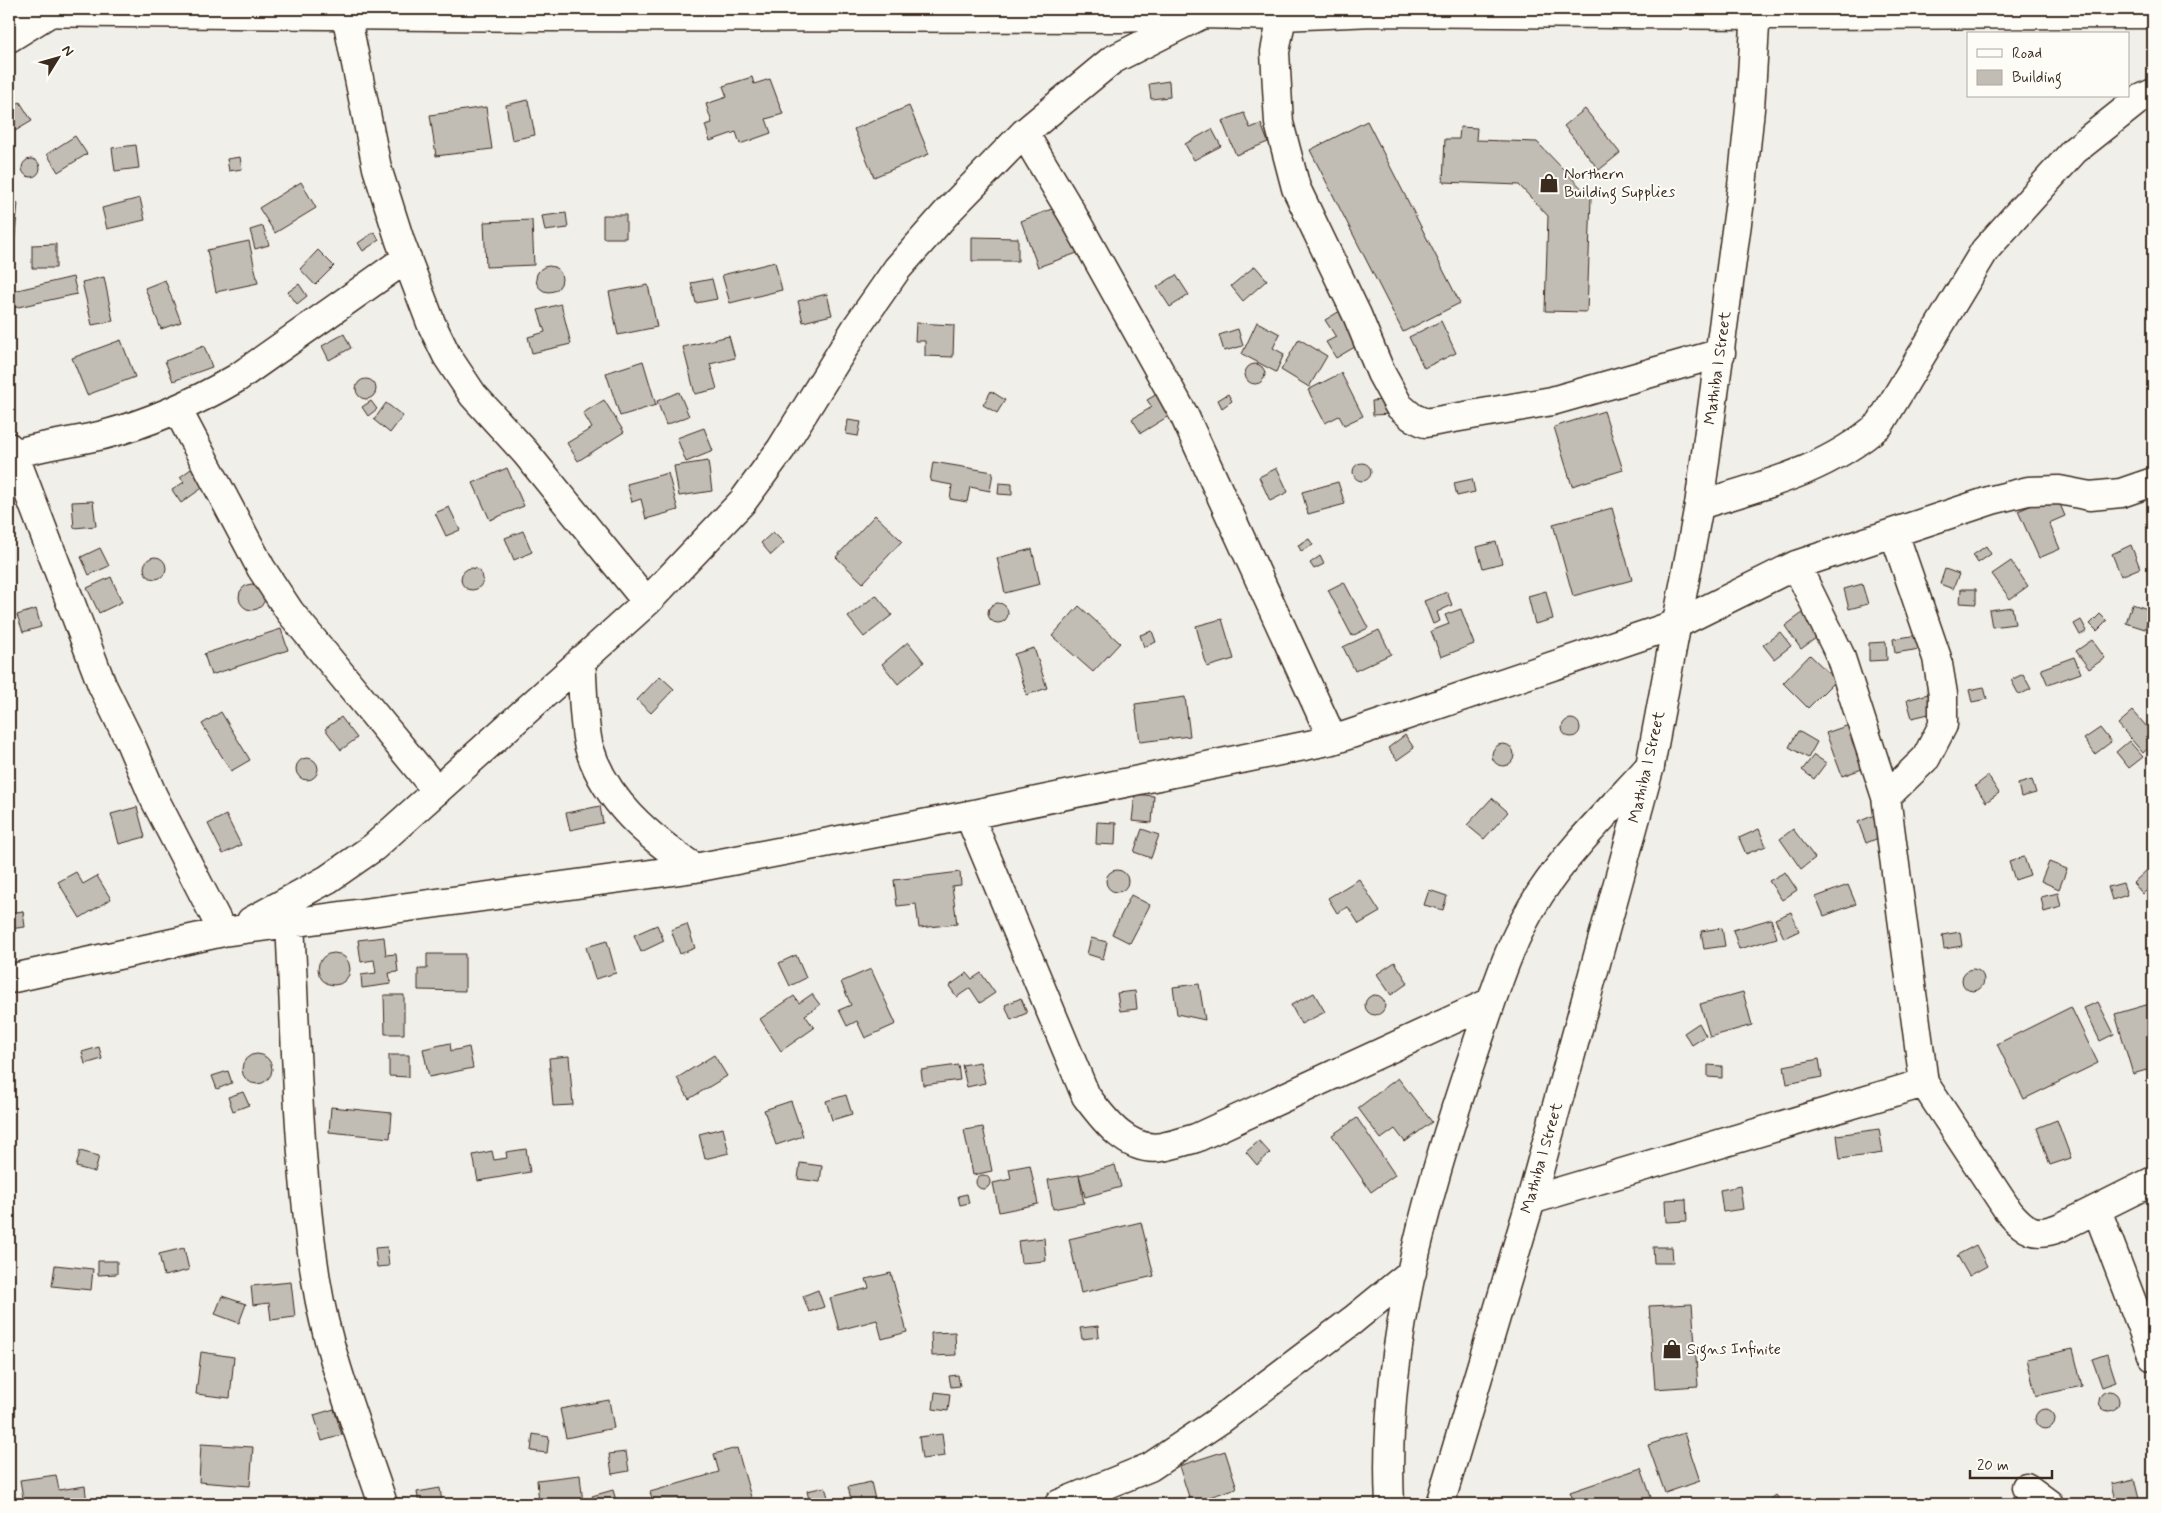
<svg xmlns="http://www.w3.org/2000/svg" width="2162" height="1513" font-family="Mynerve,sans-serif">
<rect width="100%" height="100%" fill="#f1efea"/>
<filter id="ink" filterUnits="userSpaceOnUse"><feTurbulence type="fractalNoise" baseFrequency=".02" numOctaves="2"/><feDisplacementMap in="SourceGraphic" scale="10" xChannelSelector="R" yChannelSelector="G"/><feConvolveMatrix kernelMatrix="1 2 1 2 8 2 1 2 1" color-interpolation-filters="sRGB"/></filter>
<g filter="url(#ink)">
<path fill="#c1bcb4" stroke="#3b2a1e" d="M752,77l2,7 16,-5 13,35 -17,5 5,14 -31,11 -4,-12 -26,9 -5,-16 7,-2 -6,-19 21,-7 -4,-11z
M1169,81l1,16 -19,2 -2,-15z
M528,100l7,35 -23,5 -6,-35z
M20,102l12,19 -22,13 -1,-26z
M909,106l20,48 -55,23 -20,-48z
M486,107l6,42 -56,7 -6,-41z
M1585,109l35,44 -21,17 -35,-44z
M1244,113l6,15 11,-4 7,18 -32,13 -14,-34z
M1367,121l93,182 -57,29 -93,-182z
M1460,127l17,1 -1,12 61,2 54,56 -4,114 -42,-1 3,-95 -29,-31 -76,-3 2,-43h14z
M1212,129l9,17 -27,14 -9,-16z
M75,136l12,18 -29,18 -11,-18z
M136,145l3,23 -24,3 -3,-23z
M240,157l2,12 -13,2 -2,-12z
M22 168a9 9 0 1 1 18 0a9 9 0 1 1-18 0Z
M301,182l15,26 -41,25 -16,-25z
M140,198l5,22 -38,9 -5,-21z
M9,202l9,1 -4,42 -5,-1z
M1062,205l18,47 -42,15 -17,-46z
M566,213l2,15 -23,3 -3,-15z
M603,215h23v23h-23z
M532,220l2,45 -48,2 -2,-45z
M263,226l6,19 -14,4 -5,-19z
M374,232l5,8 -16,11 -5,-8z
M972,237l46,1v23h-46z
M249,241l9,42 -42,9 -9,-42z
M56,244v24h-24v-23z
M318,250l16,16 -19,19 -15,-16z
M775,262l7,28 -52,13 -8,-28z
M1255,266l12,14 -24,21 -12,-15z
M536 279a13 13 0 1 1 26 0a13 13 0 1 1-26 0Z
M1176,275l13,20 -19,12 -13,-20z
M73,277l4,17 -68,15v-17z
M104,277l9,44 -21,4 -10,-43z
M712,279l5,20 -21,4 -5,-20z
M165,280l16,42 -20,7 -16,-41z
M299,284l8,12 -10,8 -9,-12z
M648,285l9,42 -39,8 -9,-43z
M827,294l5,21 -29,7 -5,-21z
M561,304l10,40 -39,9 -4,-16 17,-5 -7,-22z
M1345,308l20,33 -29,17 -10,-16 10,-5 -11,-17z
M1441,321l15,32 -32,15 -15,-31z
M1257,322l23,12 -7,14 11,6 -8,18 -34,-18z
M916,323l38,2 -1,32 -28,-1v-15h-10z
M1238,329l5,17 -19,5 -5,-16z
M344,334l7,14 -22,12 -7,-14z
M729,336l6,22 -25,6 7,25 -22,5 -12,-47z
M1299,339l28,17 -18,31 -28,-17z
M121,340l14,37 -48,18 -15,-37z
M204,346l8,21 -39,14 -8,-20z
M643,361l13,44 -36,11 -14,-43z
M1245 374a10 10 0 1 1 20 0a10 10 0 1 1-20 0Z
M1341,373l22,43 -19,9 -5,-9 -14,7 -17,-33z
M356 389a10 10 0 1 1 20 0a10 10 0 1 1-20 0Z
M1164,390l13,21 -36,22 -9,-14 20,-12 -5,-7z
M991,391l14,9 -8,13 -14,-8z
M679,392l10,24 -23,9 -9,-24z
M1228,394l4,7 -10,7 -4,-8z
M1390,399l1,15 -18,1 -1,-14z
M604,400l20,32 -46,29 -11,-18 25,-15 -9,-15z
M371,401l6,8 -9,7 -6,-9z
M386,403l17,13 -13,17 -16,-13z
M1604,411l19,59 -51,16 -18,-59z
M848,420l13,2 -3,14 -12,-2z
M704,428l9,23 -27,11 -9,-24z
M708,461l4,30 -33,5 -5,-30z
M933,462l60,10 -3,19 -20,-4 -3,15 -17,-3 2,-14 -22,-4z
M1353 472a9 9 0 1 1 18 0a9 9 0 1 1-18 0Z
M195,466l13,18 -27,19 -9,-13 12,-8 -4,-5z
M507,468l17,38 -34,14 -17,-37z
M1277,468l11,24 -18,9 -11,-24z
M668,473l10,37 -32,9 -5,-20 -9,3 -5,-18z
M1472,479l3,13 -18,4 -3,-13z
M1338,482l7,22 -37,10 -6,-22z
M999,483l13,1v11l-14,-1z
M2056,495l9,21 -16,7 11,26 -21,9 -21,-47z
M93,501l3,25 -22,2 -2,-26z
M449,507l11,23 -14,6 -11,-23z
M1612,508l20,72 -59,16 -20,-72z
M875,515l27,26 -39,42 -27,-26z
M523,531l9,21 -18,8 -9,-22z
M773,532l11,11 -13,12 -10,-12z
M1309,539l4,6 -12,6 -3,-6z
M1496,542l6,21 -19,5 -6,-21z
M2131,545l9,23 -19,8 -9,-22z
M1986,546l5,8 -13,9 -5,-8z
M100,548l9,18 -20,9 -8,-18z
M1032,549l8,35 -35,9 -8,-35z
M1320,556l4,8 -10,5 -4,-6z
M144 568a11 11 0 1 1 22 0a11 11 0 1 1-22 0Z
M2011,561l17,25 -18,13 -18,-25z
M461 579a11 11 0 1 1 22 0a11 11 0 1 1-22 0Z
M1945,569l14,5 -6,15 -13,-5z
M111,577l11,25 -23,11 -12,-25z
M1344,582l24,46 -16,8 -24,-46z
M1862,584l6,20 -19,5 -5,-20z
M239 597a13 13 0 1 1 26 0a13 13 0 1 1-26 0Z
M1961,589h15v15l-16,-1z
M1546,591l7,28 -18,5 -7,-28z
M1447,592l5,13 -15,7 3,9 -7,3 -9,-23z
M876,595l16,20 -28,22 -16,-20z
M988 613a10 10 0 1 1 20 0a10 10 0 1 1-20 0Z
M2132,604l19,6 -6,19 -19,-6z
M1079,606l41,37 -27,29 -41,-36z
M2012,607l3,17 -23,3 -3,-17z
M36,609l5,18 -18,5 -6,-17z
M1461,609l13,35 -33,13 -10,-26 18,-7 -4,-9z
M1804,612l16,23 -19,14 -16,-23z
M2100,614l7,7 -10,10 -7,-7z
M1222,619l12,40 -27,8 -11,-41z
M2081,620l6,11 -7,4 -6,-11z
M281,629l7,21 -77,25 -7,-21z
M1379,630l12,24 -36,17 -12,-24z
M1152,631l4,11 -12,5 -4,-12z
M1780,632l11,14 -17,13 -11,-14z
M1924,634l2,14 -31,5 -2,-14z
M2092,640l13,18 -16,11 -13,-18z
M908,642l16,20 -26,22 -16,-20z
M1886,642l1,18 -18,1v-18z
M1034,648l13,40 -20,7 -13,-41z
M1810,655l26,25 -28,28 -25,-25z
M2074,657l7,16 -33,12 -7,-16z
M2023,674l8,15 -12,6 -8,-15z
M660,676l14,13 -23,24 -14,-13z
M1984,687l3,12 -15,3 -3,-12z
M1928,694l5,19 -21,5 -5,-18z
M1185,697l5,39 -50,6 -5,-38z
M2133,711l20,23v10l-10,9 -25,-29z
M221,712l29,48 -19,11 -29,-47z
M341,717l16,21 -16,12 -16,-21z
M1562 728a9 9 0 1 1 18 0a9 9 0 1 1-18 0Z
M1852,724l16,43 -26,9 -16,-43z
M2100,728l11,14 -16,12 -11,-15z
M1798,731l19,11 -9,16 -19,-11z
M1405,735l9,13 -17,12 -9,-12z
M2129,741l14,16 -14,11 -13,-16z
M1492 755a11 11 0 1 1 22 0a11 11 0 1 1-22 0Z
M1814,755l12,8 -12,16 -12,-9z
M296 769a11 11 0 1 1 22 0a11 11 0 1 1-22 0Z
M1988,776l11,17 -13,9 -11,-16z
M2032,780l4,13 -15,4 -3,-13z
M1135,794l19,2 -2,27 -20,-2z
M1492,798l16,14 -24,27 -17,-14z
M600,806l3,17 -33,7 -4,-17z
M137,807l8,30 -26,7 -8,-30z
M1877,814l9,21 -20,8 -8,-21z
M226,815l15,30 -18,9 -15,-30z
M1097,822l19,1 -1,22 -19,-1z
M1142,829l17,6 -8,23 -17,-6z
M1759,829l7,17 -20,8 -7,-16z
M1793,829l22,29 -14,11 -21,-30z
M2024,857l6,18 -15,5 -6,-18z
M2049,862l18,7 -8,20 -18,-8z
M2147,870l6,7v7l-10,10 -10,-11z
M1106 881a11 11 0 1 1 22 0a11 11 0 1 1-22 0Z
M76,872l7,12 14,-8 14,23 -31,19 -22,-36z
M960,872l1,13 -9,1 5,38 -38,4 -3,-24 -19,2 -3,-26z
M1785,872l12,18 -15,10 -13,-19z
M1359,879l21,33 -21,12 -11,-17 -11,6 -9,-15z
M2123,883l4,12 -15,5 -4,-13z
M1848,885l8,19 -32,12 -8,-19z
M1429,890l18,6 -4,14 -19,-5z
M2058,893l3,14 -17,5 -3,-15z
M1131,895l19,10 -20,38 -18,-9z
M23,911l2,16 -16,2v-16z
M1791,912l8,19 -15,7 -9,-19z
M1771,919l6,19 -38,11 -6,-19z
M687,924l8,24 -15,6 -9,-24z
M657,925l7,16 -23,11 -7,-17z
M1722,928l3,18 -21,3 -3,-18z
M1960,932l2,14 -18,3 -2,-14z
M384,937l2,18 10,-1 2,18 -9,1 2,11 -29,4 -1,-13 15,-2 -2,-13 -13,2 -3,-22z
M1091,938l16,4 -4,17 -16,-5z
M607,941l9,32 -21,6 -9,-32z
M318 969a16 16 0 1 1 32 0a16 16 0 1 1-32 0Z
M427,954h38v37l-47,-1v-21h9z
M796,955l10,23 -16,8 -11,-23z
M1395,962l13,21 -17,12 -14,-21z
M871,969l25,55 -31,14 -8,-17 -10,5 -8,-16 12,-5 -10,-23z
M1962 980a11 11 0 1 1 22 0a11 11 0 1 1-22 0Z
M967,973l5,6 9,-6 14,20 -15,10 -10,-15 -13,9 -8,-11z
M1199,984l6,36 -28,-6 -4,-27z
M1135,991l2,18 -17,2 -3,-18z
M1743,992l9,33 -42,12 -10,-33z
M1314,993l11,19 -24,12 -10,-19z
M812,994l8,11 -15,10 9,13 -33,23 -21,-32 34,-23 5,7z
M1365 1005a10 10 0 1 1 20 0a10 10 0 1 1-20 0Z
M384,995h20v39h-19z
M1021,998l6,15 -16,7 -6,-15z
M2098,1002l16,32 -14,7 -16,-33z
M2153,1003v65l-20,6 -18,-60z
M2071,1007l27,56 -74,36 -27,-55z
M1699,1023l7,13 -14,9 -8,-12z
M450,1043l1,8 18,-4 4,21 -44,9 -6,-28z
M99,1047l3,12 -17,5 -3,-12z
M242 1069a15 15 0 1 1 30 0a15 15 0 1 1-30 0Z
M389,1055h20v22l-20,-1z
M714,1055l13,21 -38,23 -12,-21z
M569,1056l4,49 -20,1 -4,-48z
M1819,1059l3,18 -35,7 -3,-18z
M980,1062l5,21 -18,4 -5,-22z
M958,1065l2,15 -37,5 -2,-15z
M1708,1065l14,1v12l-14,-1z
M228,1071l4,12 -15,6 -5,-13z
M1398,1078l34,44 -27,20 -10,-13 -14,10 -23,-31z
M243,1092l6,13 -16,6 -5,-14z
M846,1095l6,19 -20,6 -6,-19z
M791,1101l12,35 -27,9 -12,-35z
M331,1107l61,6 -2,25 -61,-6z
M1357,1118l38,57 -24,17 -39,-57z
M2057,1120l14,38 -21,7 -13,-37z
M983,1127l9,44 -19,4 -9,-45z
M723,1128l6,25 -24,6 -6,-25z
M1879,1129l4,24 -43,6 -3,-24z
M1259,1141l11,12 -13,12 -11,-13z
M526,1149l4,23 -52,9 -5,-26 19,-4 2,9 13,-2 -1,-6z
M80,1151l19,5 -4,16 -19,-5z
M800,1163l22,3 -2,16 -22,-3z
M1030,1165l8,39 -39,8 -6,-29 18,-4 -2,-10z
M1115,1165l6,22 -36,10 -6,-22z
M976 1182a7 7 0 1 1 14 0a7 7 0 1 1-14 0Z
M1079,1175l5,28 -31,6 -5,-29z
M1740,1186l3,23 -20,3 -3,-22z
M967,1194l2,9 -9,2 -2,-9z
M1686,1199l1,22 -21,1 -1,-22z
M1141,1222l13,54 -73,17 -12,-54z
M1044,1238l2,23 -25,2 -3,-22z
M1976,1245l11,21 -18,10 -12,-21z
M387,1247l2,19 -12,1 -2,-19z
M1653,1247h19l1,16h-19z
M184,1248l5,22 -25,6 -5,-22z
M98,1261h19v13l-19,1z
M55,1265l38,4 -2,21 -39,-4z
M891,1273l16,59 -25,7 -5,-19 -38,10 -9,-32 39,-10 -3,-9z
M291,1282l4,35 -24,3 -2,-17 -16,2 -2,-19z
M818,1290l6,17 -15,5 -6,-16z
M222,1296l24,8 -7,19 -24,-9z
M1692,1304l6,82 -43,3 -6,-83z
M1098,1326l1,11 -17,2 -2,-11z
M955,1332l1,23 -24,1 -1,-23z
M2073,1349l9,37 -46,10 -9,-37z
M201,1352l33,5 -4,41 -34,-4z
M2107,1354l9,28 -14,5 -10,-28z
M958,1375l2,11 -9,1 -2,-11z
M2099 1401a10 10 0 1 1 20 0a10 10 0 1 1-20 0Z
M935,1392l15,2 -2,17 -15,-2z
M609,1400l5,28 -48,10 -6,-29z
M2035 1419a10 10 0 1 1 20 0a10 10 0 1 1-20 0Z
M334,1409l8,26 -20,6 -8,-26z
M1684,1433l16,48 -35,12 -17,-48z
M533,1434l16,3 -2,16 -16,-2z
M942,1434l3,22 -23,3 -3,-22z
M201,1444l52,3 -3,39 -51,-4z
M737,1448l16,56h-112l12,-3 -3,-9 69,-20 -5,-18z
M1225,1451l12,37 -46,15 -12,-37z
M626,1452l3,19 -17,3 -3,-20z
M1641,1468l10,29 -20,7h-56l-5,-12z
M56,1475l3,15 26,-4 2,18h-63l-4,-24z
M580,1475l3,29h-44l-2,-24z
M2134,1479l5,20 -22,5 -5,-20z
M871,1482l5,22h-24l-4,-17z
M825,1487l5,17h-20l-3,-13z
M440,1488l2,14 12,-3 1,5h-36l-2,-12z
M613,1490l4,14h-22l-3,-8z
M1776,1495l7,9h-19z"/>
<g fill="none" stroke-linecap="round" stroke-linejoin="round">
<defs>
<path id="minor" d="M346,14l31,154 23,73 31,82 16,33 26,39 52,57 122,150
M1282,16l-7,36 4,71 17,65 61,127 24,58 18,33 13,11 13,6 127,-22 169,-48
M9,38l42,-26
M1024,133l47,79 113,203 149,325
M177,409l84,159 29,44 147,179
M9,447l5,7c29,-9 60,-12 89,-19 46,-12 93,-33 134,-57l170,-120
M14,454l88,231 28,57 23,54 70,136
M1699,505c66,-20 129,-35 181,-81l105,-174 90,-100 63,-50 15,-7
M1796,565l44,90 46,142 38,286 85,129c17,20 27,25 52,15l92,-46
M581,660c2,24 2,66 8,87 16,54 61,91 106,121
M1886,797l40,-39 17,-33v-31l-6,-36 -43,-125
M969,815l117,281c18,24 42,57 76,51 12,-2 23,-6 34,-9l295,-136
M251,921l77,-42 46,-32 273,-245 96,-101 38,-52 77,-124 39,-56 52,-59 75,-77 88,-73 91,-46
M290,922c6,119 8,240 26,358 12,77 43,151 67,224
M9,979l214,-47 472,-64 274,-53 364,-75 344,-116 119,-59 196,-65 36,-9 31,-1 31,6 31,-3 32,-11
M1531,1200l393,-117
M2097,1210l56,147
M2026,1487l23,17
M1059,1504l91,-37 70,-47 133,-100 59,-48
M1390,1504c-8,-155 36,-311 86,-457 18,-52 33,-106 64,-153 30,-46 73,-87 110,-128"/>
<path id="tertiary" d="M1440,1504l91,-304 119,-434 49,-261 43,-319 8,-77 6,-100"/>
<path id="trunk" d="M9,12l535,5 576,1 83,-4 79,2 91,-4 384,3 396,-1"/>
</defs>
<use href="#minor" stroke="#3b2a1e" stroke-width="31"/>
<use href="#tertiary" stroke="#3b2a1e" stroke-width="31"/>
<use href="#trunk" stroke="#3b2a1e" stroke-width="31"/>
<use href="#minor" stroke="#fdfcf7" stroke-width="28"/>
<use href="#tertiary" stroke="#fdfcf7" stroke-width="28"/>
<use href="#trunk" stroke="#fdfcf7" stroke-width="28"/>
</g>
</g>
<defs>
<symbol id="shop-bare" viewBox="-9 -9 18 18"><path d="M-5-2.5h2.3a2.7 3.5 0 0 1 5.4 0H5L5.5 6h-11ZM-1.5-2.5h3a1.5 2.3 0 0 0-3 0Z" fill="#3b2a1e" stroke="#fdfcf7" stroke-width="2.5" paint-order="stroke"/></symbol>
</defs>
<g fill-rule="evenodd">
<use href="#shop-bare" x="1535" y="169" width="28" height="28"/>
<use href="#shop-bare" x="1658" y="1335" width="28" height="28"/>
</g>
<g text-anchor="middle" dominant-baseline="central" stroke-width="4" stroke-linejoin="round" paint-order="stroke">
<g font-size="16" fill="#3b2a1e" stroke="#fdfcf7" text-anchor="start">
<text x="1564" y="174">Northern<tspan x="1564" dy="18">Building Supplies</tspan></text>
<text x="1687" y="1349">Signs Infinite</text>
</g>
<g font-size="16" fill="#3b2a1e" stroke="#fdfcf7">
<text transform="translate(1718 368) rotate(-82)">Mathiba I Street</text>
<text transform="translate(1647 767) rotate(-77)">Mathiba I Street</text>
<text transform="translate(1542 1158) rotate(-74)">Mathiba I Street</text>
</g>
</g>
<rect width="2162" height="1513" fill="none" stroke="#fdfcf7" stroke-width="30"/>
<rect x="15" y="15" width="2132" height="1483" fill="none" stroke="#3b2a1e" stroke-width="2" filter="url(#ink)"/>
<rect x="1967" y="32" width="162" height="65" fill="#fdfcf7" stroke="#afa8a0"/>
<rect x="1977" y="49" width="25" height="8" fill="#fdfcf7" stroke="#afa8a0"/>
<text x="2012" y="58" font-size="15" fill="#3b2a1e">Road</text>
<rect x="1977" y="70" width="25" height="15" fill="#c1bcb4" stroke="#afa8a0"/>
<text x="2012" y="82" font-size="15" fill="#3b2a1e">Building</text>
<g transform="translate(58 58) rotate(53)" stroke="#fdfcf7" stroke-width="4" paint-order="stroke">
<path d="M0-4L9 19L0 12L-9 19Z" fill="#3b2a1e"/>
<text y="-8" font-size="14" font-weight="bold" text-anchor="middle" fill="#3b2a1e">N</text>
</g>
<path d="M1970 1470v8h82v-8" fill="none" stroke="#3b2a1e" stroke-width="2.5"/>
<text x="1977" y="1470" font-size="15" fill="#3b2a1e" stroke="#fdfcf7" stroke-width="4" paint-order="stroke">20 m</text>
</svg>
